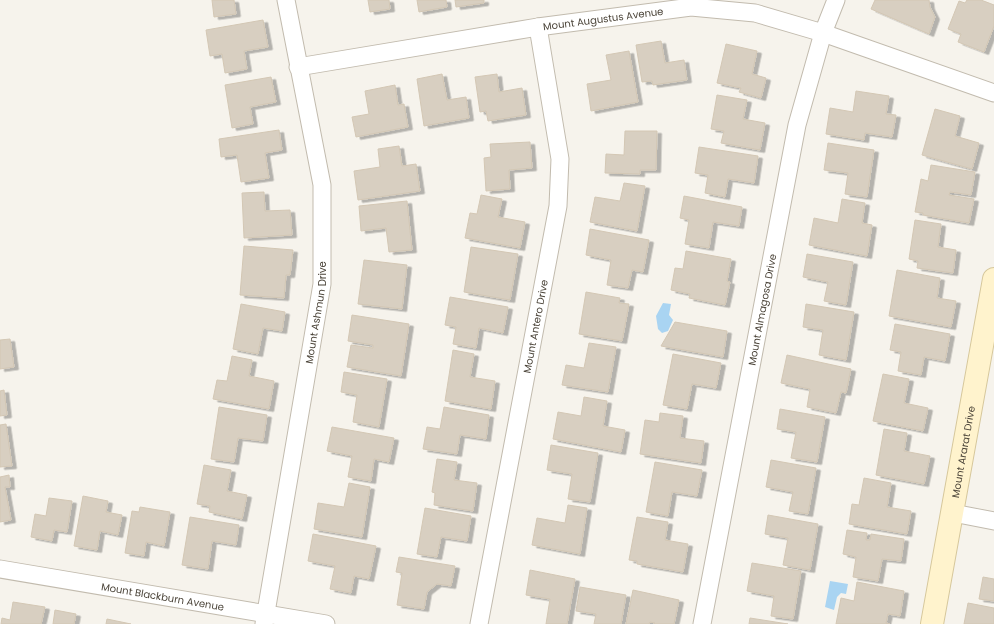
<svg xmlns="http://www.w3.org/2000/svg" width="994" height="624" font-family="Poppins,sans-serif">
<defs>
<filter id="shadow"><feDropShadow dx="4.5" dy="2.5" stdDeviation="0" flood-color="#0004"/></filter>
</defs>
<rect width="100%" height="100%" fill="#f6f3ec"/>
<path fill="#a9d4f2" d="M663,303l8,1 -2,11 4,5 -5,11 -6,2 -4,-4 -2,-13z
M830,581l18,3 -2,10 -5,-1 -4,4 -3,13 -9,-3z"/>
<path fill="#d8cfc1" stroke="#d3c7b4" filter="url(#shadow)" d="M212,0h22l2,14 -22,3z
M368,0h21l1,9 -20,3z
M417,0h29l1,7 -28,5z
M455,0h29v3l-28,4z
M875,0h54l1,7 5,10 -6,17 -58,-25z
M967,0h14l13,5v21l-10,26 -26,-10 3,-8 -13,-5 11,-28 6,2z
M263,20l5,27 -24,4 3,18 -22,4 -3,-19 -12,2 -4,-26z
M661,41l4,22 19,-3 3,20 -34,5 -1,-4 -10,1 -6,-37z
M726,44l31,7 -5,23 14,4 -5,20 -22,-6 2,-4 -24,-5z
M629,51l9,51 -47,9 -4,-27 24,-4 -5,-25z
M442,74l5,26 19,-3 3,21 -45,8 -7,-47z
M497,74l2,18 23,-4 4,27 -38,6 -2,-10 -6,1 -5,-35z
M271,77l5,25 -26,5 3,17 -21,4 -7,-43z
M395,85l3,20 6,-1 4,23 -52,10 -4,-20 17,-3 -4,-23z
M856,91l33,5 -3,18 10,1 -4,22 -27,-4 -1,7 -38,-6 4,-26 23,4z
M717,95l30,5 -4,19 22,4 -5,27 -39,-7 3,-12 -13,-2z
M935,109l25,7 -5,20 24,7 -7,26 -50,-14z
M279,130l3,20 -17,3 4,25 -28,4 -4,-27 -16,2 -2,-18z
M625,131h32l-1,39h-16v4l-35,-1 1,-19 18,1z
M530,142l2,26 -23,2 1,19 -24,2 -2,-33 7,-1 -1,-13z
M828,143l46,7 -7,47 -22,-3 3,-21 -24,-3z
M399,146l3,20 14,-2 4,27 -62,9 -4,-29 26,-4 -2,-18z
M699,147l59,9 -4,27 -26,-4 -3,18 -20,-4 3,-18 -13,-2z
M931,165l44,7 -4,23 -21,-3 -1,3 25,4 -5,24 -46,-8v-2l-8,-1 6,-33 7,2z
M624,183l21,3 -8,45 -47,-9 5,-25 25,4z
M264,192l1,19 25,-1 2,25 -48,3 -2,-45z
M481,195l21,4 -4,18 27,5 -5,26 -55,-10 5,-25 7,1z
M684,196l58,11 -3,19 -26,-4 -4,26 -24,-4 4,-24 -9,-2z
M842,199l23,4 -3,20 10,2 -5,31 -58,-11 5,-27 24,5z
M407,201l5,49 -23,2 -3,-24 -25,3 -2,-25z
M915,220l26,4 -3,23 18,3 -3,23 -36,-5 1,-7 -9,-2z
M590,229l59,11 -6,32 -11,-2 -4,18 -21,-3 4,-25 -25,-5z
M244,246l49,4 -3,25h-4l-2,23 -44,-3z
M471,247l47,7 -8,46 -46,-8z
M686,251l45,8 -4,22 3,1 -5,23 -36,-7 1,-4 -19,-4 4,-22 8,1z
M807,254l46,8 -7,43 -22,-4 4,-19 -25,-5z
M364,260l43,5 -5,44 -44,-5z
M897,270l43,8 -3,20 19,3 -5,26 -62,-11z
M586,292l34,6 -1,5 10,1 -7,37 -43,-7z
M450,297l58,10 -5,26 -24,-5 -3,20 -23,-4 3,-17 -11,-2z
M241,304l44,8 -3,19 -19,-3 -5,26 -25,-5z
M806,304l48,8 -8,48 -27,-5 4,-25 -20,-3z
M352,315l57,9 -8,52 -54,-9 4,-22 22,3v-3l-25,-4z
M675,322l52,9 -4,26 -62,-11z
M895,324l55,10 -5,27 -21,-4 -3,18 -23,-4 3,-19 -11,-2z
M10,339l4,28 -14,2v-29z
M589,343l27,4 -8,45 -46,-7 4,-20 18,3z
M453,350l21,4 -4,23 25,4 -4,28 -46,-8z
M673,354l48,9 -5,25 -24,-4 -5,25 -24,-4z
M787,355l64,14 -5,24 -5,-1 -5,21 -29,-6 3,-18 -29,-6z
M232,356l20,4 -3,16 25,5 -5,28 -56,-10 4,-19 10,1z
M344,372l43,7 -8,48 -26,-5 4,-27 -16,-3z
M883,374l26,5 -5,24 24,5 -5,23 -50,-10z
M4,390l3,25 -7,1v-25z
M584,397l23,4 -4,25 22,4 -4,22 -68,-13 5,-27 23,4z
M219,407l48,8 -4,26 -25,-3 -4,24 -23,-3z
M444,407l45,8 -3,24 -26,-4 -3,19 -34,-5 4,-22 13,2z
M780,409l45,8 -8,45 -26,-4 5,-26 -19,-3z
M660,413l23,3 -3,22 24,3 -3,22 -61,-9 5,-34 14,2z
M6,424l6,42 -12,1v-42z
M332,427l62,11 -5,24 -15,-3 -3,22 -23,-4 4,-21 -25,-5z
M884,429l23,4 -3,18 26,5 -6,28 -48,-9z
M551,445l47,8 -8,49 -22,-3 4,-25 -25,-4z
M437,459l20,3 -3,18 23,3 -4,28 -39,-6 1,-12 -3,-1z
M771,460l45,8 -8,46 -19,-3 4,-19 -27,-5z
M655,462l47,8 -5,26 -25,-4 -4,24 -22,-4z
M204,465l27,5 -4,21 20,4 -5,24 -33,-7 1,-6 -13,-2z
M9,475l1,12h-5l6,33 -11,2v-45z
M864,478l27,5 -4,24 24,4 -4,23 -58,-10 3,-20 7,1z
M349,483l21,4 -8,50 -48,-8 4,-26 26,4z
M83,496l25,5 -2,11 16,3 -4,20 -18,-4 -3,19 -23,-4z
M49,498l23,3 -5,31 -13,-2 -2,11 -21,-4 4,-23 11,2z
M568,505l19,3 -7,46 -48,-9 5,-27 28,5z
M140,507l30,5 -6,34 -18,-4 -2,14 -19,-3 7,-42 7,1z
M425,508l46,8 -4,25 -26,-4 -4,20 -20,-3z
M768,515l50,9 -8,46 -27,-5 5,-27 -23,-4z
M190,517l49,8 -3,20 -24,-4 -4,28 -26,-4z
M637,517l31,5 -3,18 23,4 -5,28 -46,-8v-3l-8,-1z
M847,530l20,3 -1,7h4l1,-6 33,5 -3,22 -19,-2 -4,22 -25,-4 3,-20 -13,-3z
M313,534l63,12 -7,33 -15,-3 -3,17 -21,-4 5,-23 -27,-5z
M399,557l56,9 -4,20 -14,-2 -10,8 -3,17 -27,-4 5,-32 -6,-1z
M752,563l49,8 -8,48 -22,-3 3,-20 -27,-5z
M530,570l45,9 -8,45h-21l4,-25 -24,-4z
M983,577l11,2v22l-15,-2z
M857,582l47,9 -4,25 -12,-2 -2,9 4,1h-54l5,-26 13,3z
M580,587l46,8 -5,29h-27l2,-10 -20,-3z
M633,590l46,10 -5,24h-20l1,-1 -5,-1 -1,2h-23z
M13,602l32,5 -4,17h-40l1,-6 8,2z
M968,603l26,5v16h-30z
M55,610l21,4 -2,10h-21z
M750,618l38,6h-39z
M107,619l24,5h-25z"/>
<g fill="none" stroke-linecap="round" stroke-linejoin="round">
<defs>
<g id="street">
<path id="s1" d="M298,67l240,-40 153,-20 64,6 68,20 171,60"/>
<path d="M953,513l41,8"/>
<path id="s2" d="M0,569l326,55"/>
<path id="s3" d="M264,624l58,-340v-99l-36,-185"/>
<path id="s4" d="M479,624l79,-418 2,-47 -22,-132"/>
<path id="s5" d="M702,624l95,-499 26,-92 13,-33"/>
</g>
<g id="secondary">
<path id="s6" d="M932,624l62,-345"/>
</g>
</defs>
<use href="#street" stroke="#c2bbae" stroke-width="19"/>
<use href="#secondary" stroke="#d6c79b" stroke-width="24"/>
<use href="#street" stroke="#fff" stroke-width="17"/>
<use href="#secondary" stroke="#fff3cd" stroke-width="22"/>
</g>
<g text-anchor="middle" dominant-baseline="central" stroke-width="3.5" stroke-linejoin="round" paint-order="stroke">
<g font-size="10" fill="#4b4439" stroke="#fff">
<text stroke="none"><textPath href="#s1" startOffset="309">Mount Augustus Avenue</textPath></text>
<text stroke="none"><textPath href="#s5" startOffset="320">Mount Almagosa Drive</textPath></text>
<text stroke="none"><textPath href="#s3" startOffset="316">Mount Ashmun Drive</textPath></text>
<text stroke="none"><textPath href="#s4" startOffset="303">Mount Antero Drive</textPath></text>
<text stroke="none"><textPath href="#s6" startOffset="175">Mount Ararat Drive</textPath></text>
<text stroke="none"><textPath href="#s2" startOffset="165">Mount Blackburn Avenue</textPath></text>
</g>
</g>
</svg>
